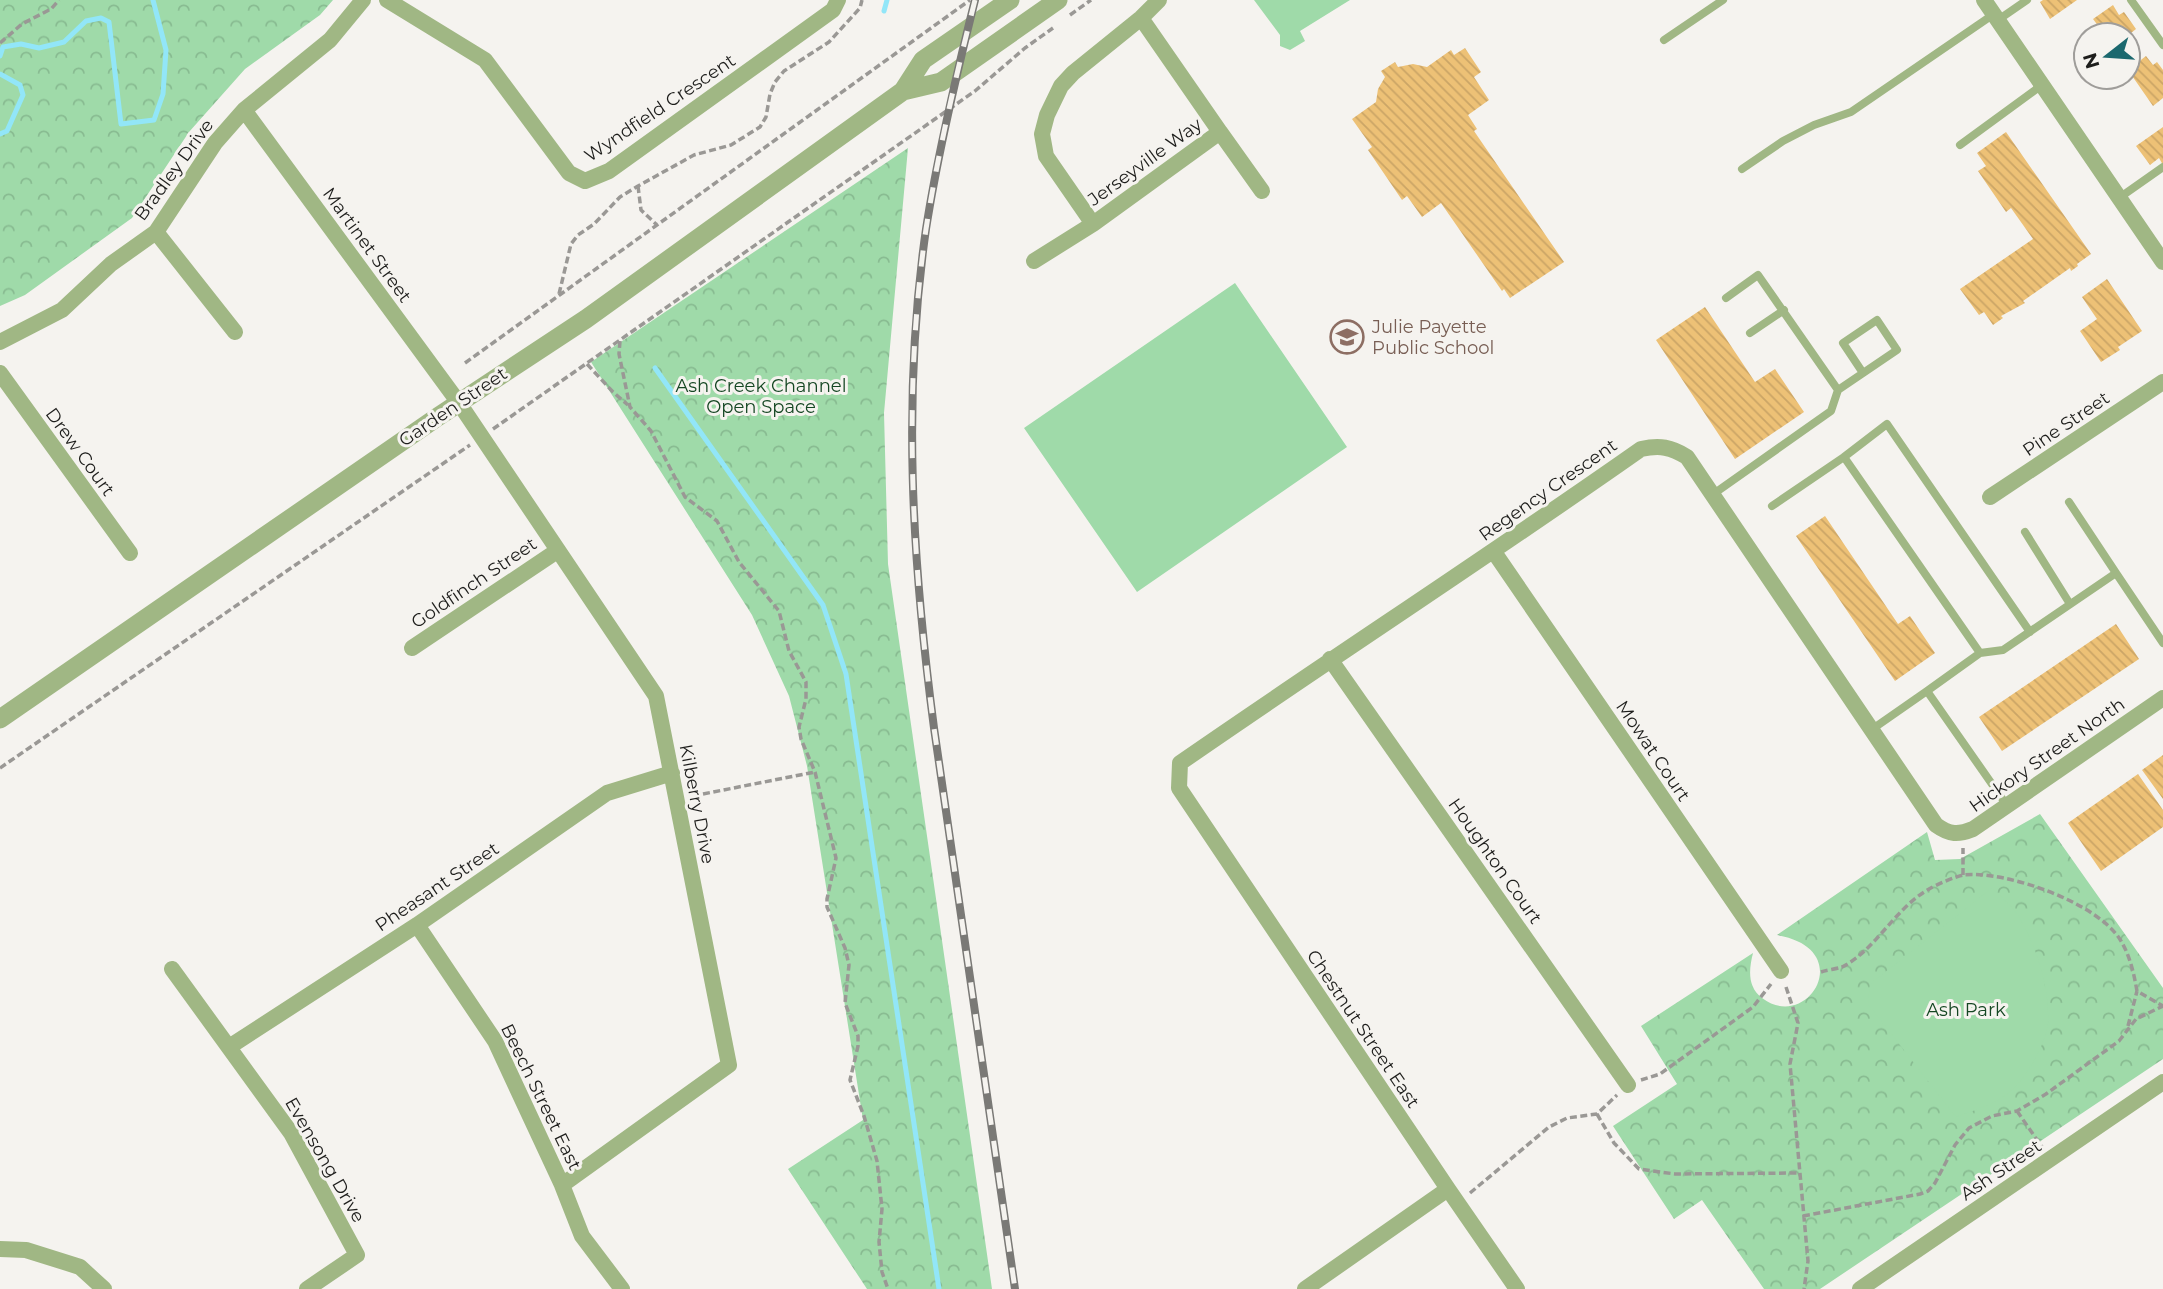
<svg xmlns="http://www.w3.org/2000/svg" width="2163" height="1289" font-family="Montserrat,sans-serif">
<defs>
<pattern id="park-crowns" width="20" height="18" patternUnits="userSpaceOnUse" patternTransform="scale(1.75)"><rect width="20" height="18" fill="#9fdaa9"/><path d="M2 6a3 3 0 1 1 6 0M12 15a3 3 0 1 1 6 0" fill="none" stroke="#88bb91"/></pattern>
<pattern id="building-back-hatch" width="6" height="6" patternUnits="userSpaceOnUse" patternTransform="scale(1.75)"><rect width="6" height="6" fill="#edc176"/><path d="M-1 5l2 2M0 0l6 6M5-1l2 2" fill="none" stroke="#cba566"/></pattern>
</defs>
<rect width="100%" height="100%" fill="#f5f3ef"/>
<path fill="url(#park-crowns)" d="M0,0h333l-13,15 -75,54 -56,63 -57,86 -107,77 -25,11z
M908,148l-24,265 4,151 104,725h-125l-79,-120 75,-49 -56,-354 -18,-70 -37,-81 -161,-253z
M2040,814l123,174v71l-343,230h-56l-62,-89 -28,19 -61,-93 64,-42 -36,-58 112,-73c-4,16 -6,34 9,45 46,35 96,-49 15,-63l150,-103 8,28 25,-1z"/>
<path fill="#9fdaa9" d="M1254,0h96l-50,31 5,10 -15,9 -10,-4v-11z
M1235,283l112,164 -210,145 -113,-164z
M1992,888c8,8 17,15 23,23 20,29 35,77 33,112 -2,20 -20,52 -35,66 -14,14 -38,21 -57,28l-88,-113 2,-20z"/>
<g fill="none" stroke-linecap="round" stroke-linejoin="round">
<path stroke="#92e6f8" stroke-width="5" d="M884,11l3,-11
M0,56l3,-9 18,-3 18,4 25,-6 22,-21 15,-3 8,4 12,102 33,-4 9,-26 3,-44 -13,-50
M0,74l20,11 3,10 -16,36 -7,3
M655,368l168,237 23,69 93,615"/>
</g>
<path fill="url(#building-back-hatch)" d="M2043,0h34l-27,19 -10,-17z
M2113,5l6,10 5,-3 12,17 -5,4 6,9 -9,7v-14h-23l-12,-16z
M1465,48l16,24 -7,5 15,23 -21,15 9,14 -3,2 90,131 -54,36 -6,-9 -2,2 -61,-88 -19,14 -15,-21 -5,4 -34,-50 4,-3 -20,-28 24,-17 2,-13 7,-12 -4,-6 14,-9 3,5 15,-3 14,3 24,-17 3,5z
M2146,56l7,9 4,-3 6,8v28l-10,8 -25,-36z
M2163,127v38l-4,-7 -9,7 -14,-19z
M2006,132l85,122 -14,10 1,2 -7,5 -1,-3 -47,33 2,2 -24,13 2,2 -10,7 -9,-13 -5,3 -19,-26 73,-50 -22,-31 -5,4 -28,-41 8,-5 -9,-13z
M2107,279l35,52 -24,16 2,3 -19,12 -21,-31 17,-12 -15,-22z
M1705,307l50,75 20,-13 29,43 -69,47 -79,-119z
M1825,516l73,108 12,-8 25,37 -40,28 -99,-145z
M2116,624l23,35 -137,92 -23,-34z
M2163,755v44l-21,-29z
M2138,774l25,36v17l-62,44 -33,-48z"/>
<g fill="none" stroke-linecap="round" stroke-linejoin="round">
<path stroke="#9a9895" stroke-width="3.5" stroke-dasharray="7 3.5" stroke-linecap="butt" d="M1070,15l21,-15
M0,43l22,-19 29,-15 8,-9
M638,186l3,24 16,15
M559,294l12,-50 7,-9 16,-11 26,-27 18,-11 56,-31 37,-10 29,-18 6,-10 4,-23 5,-12 9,-11 45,-29 31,-34 2,-8
M620,341l-1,13 11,53 21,24 34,66 32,24 22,41 40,49 10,40 17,31v17l-7,28 2,12 14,33 21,86 -9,41v8l18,41 4,17 -4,38 13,33v10l-8,34 14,36 13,45 5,48 -3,33 3,30 6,17
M465,363l505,-363
M587,364l26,28 15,13
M493,429l482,-338 50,-43 28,-20
M0,768l470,-323
M703,794l112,-22
M1963,875v-27
M1821,972c6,-2 15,-3 21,-5 34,-17 52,-58 87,-78 9,-5 25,-12 34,-14 43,-5 136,28 158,66 9,15 13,33 16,50l26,15
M1786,987l12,36 -8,41 18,197 -4,28
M2128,1026l9,-35
M1641,1080l19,-6 93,-67 18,-23
M2017,1111l25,36
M1597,1114l17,29 25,26 36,5 123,-1
M1470,1193l79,-66 18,-9 30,-4 20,-19
M1803,1216l117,-22 8,-3 7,-8 20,-38 14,-17 23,-12 25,-5 29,-17 73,-53 17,-22 27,-13"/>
<path stroke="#a0b784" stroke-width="8" d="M2131,0l32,45
M1998,20l29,-20
M1664,40l59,-40
M1960,145l82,-60
M1742,169l41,-28 31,-16 37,-13 143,-98
M2119,198l44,-31
M1750,333l34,-23
M1838,390l59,-40 -20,-30 -34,23 20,30
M1712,495l119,-84 7,-21 -80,-115 -32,23
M2069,502l47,71
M1772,506l72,-49
M2025,532l45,72
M1980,653l-136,-196 43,-33 143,208
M1927,691l53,-38 23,-3 113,-77 47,70
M1871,730l56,-39 81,116"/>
<path stroke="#a0b784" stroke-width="16" d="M387,0l98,60 84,113 16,8 24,-10 224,-161 5,-10
M1984,0l179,262
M1141,18l79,114 -127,92 -47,-68 -4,-22 5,-19 14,-29 12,-13 68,-55 18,-18
M244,110l215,293 197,293 73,369 -167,120
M1220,132l42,59
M156,232l79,100
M1034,261l59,-37
M0,342l62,-32 49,-46 45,-32 59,-89 29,-33 86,-70 33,-40
M0,373l130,180
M1990,497l173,-115
M1494,552l287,419
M412,648l145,-97
M1330,659l298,426
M417,925l78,116 67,144 20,51 40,53
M172,969l119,164 66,122 -50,34
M229,1047l188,-122 190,-132 65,-20
M0,1249l26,1 54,17 24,22
M1305,1289l143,-100
M1517,1289l-69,-100 -269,-401 1,-25c153,-106 309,-207 461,-314 19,-4 30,-2 46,8l249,368c14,10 22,10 37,4l190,-131
M1860,1289l303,-207"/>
<path stroke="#a0b784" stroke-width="19" d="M903,91l20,-31 87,-60
M0,719l436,-301 150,-99 317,-228 38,-9 117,-82"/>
<defs>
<path id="rail" d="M975,0c-19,76 -37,152 -49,229 -24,167 -14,332 8,499l81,561"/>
</defs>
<use href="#rail" stroke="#7a7976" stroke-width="8"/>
<use href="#rail" stroke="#f5f3ef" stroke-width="5" stroke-dasharray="16" stroke-linecap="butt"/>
</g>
<defs>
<symbol id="school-ring" viewBox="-11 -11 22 22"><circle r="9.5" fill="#f5f3ef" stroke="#8d6e63" stroke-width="1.5"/><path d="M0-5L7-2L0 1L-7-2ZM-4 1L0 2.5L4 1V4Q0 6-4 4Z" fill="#8d6e63"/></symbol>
</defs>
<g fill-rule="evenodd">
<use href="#school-ring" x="1328" y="318" width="38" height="38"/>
</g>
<g text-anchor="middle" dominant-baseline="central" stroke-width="6" stroke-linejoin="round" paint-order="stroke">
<g font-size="18" fill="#1d1d1b" stroke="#f5f3ef">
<text transform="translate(660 108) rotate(-34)">Wyndfield Crescent</text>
<text transform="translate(1145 162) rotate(-36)">Jerseyville Way</text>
<text transform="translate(174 170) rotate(-54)">Bradley Drive</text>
<text transform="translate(367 245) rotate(54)">Martinet Street</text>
<text transform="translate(453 407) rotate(-34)">Garden Street</text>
<text transform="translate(2066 424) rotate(-34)">Pine Street</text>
<text transform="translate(80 452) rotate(54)">Drew Court</text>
<text transform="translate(1548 490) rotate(-35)">Regency Crescent</text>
<text transform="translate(474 583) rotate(-34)">Goldfinch Street</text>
<text transform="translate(1653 751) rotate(56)">Mowat Court</text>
<text transform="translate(2047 755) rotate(-35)">Hickory Street North</text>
<text transform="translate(697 804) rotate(79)">Kilberry Drive</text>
<text transform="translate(1495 861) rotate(55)">Houghton Court</text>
<text transform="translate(437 887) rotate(-34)">Pheasant Street</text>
<text transform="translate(1363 1029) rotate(56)">Chestnut Street East</text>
<text transform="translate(541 1097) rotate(64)">Beech Street East</text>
<text transform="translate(325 1160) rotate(60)">Evensong Drive</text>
<text transform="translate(2001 1170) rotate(-34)">Ash Street</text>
</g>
<g font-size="18" fill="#785e54" stroke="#f5f3ef" text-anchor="start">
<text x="1372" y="327">Julie Payette<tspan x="1372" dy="21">Public School</tspan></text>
</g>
<g font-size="18" fill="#154723" stroke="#f5f3ef">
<text x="761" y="386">Ash Creek Channel<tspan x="761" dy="21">Open Space</tspan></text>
<text x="1966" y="1010">Ash Park</text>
</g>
</g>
<g transform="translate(2107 56) rotate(253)"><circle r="33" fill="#f5f3ef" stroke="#9f9d9a" stroke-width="2"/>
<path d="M0-5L12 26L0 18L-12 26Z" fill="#1b686e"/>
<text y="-10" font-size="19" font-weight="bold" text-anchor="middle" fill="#1d1d1b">N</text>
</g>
</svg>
